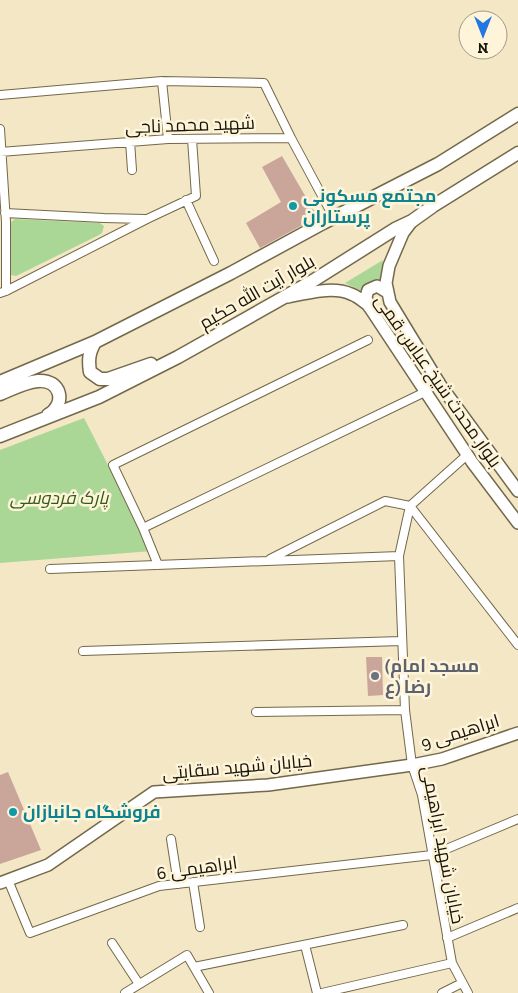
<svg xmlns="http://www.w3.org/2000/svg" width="518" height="993" font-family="'Zilla Slab',Cairo,serif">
<rect width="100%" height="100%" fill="#f3e7c5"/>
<path fill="#aad795" d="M15,219l85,4 4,3 -2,7 -3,2 -83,41 -5,-1 -3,-5 3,-48z
M383,260l-3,19 -11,5 -7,7 -17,-8z
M84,418l68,133 -152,12v-113z"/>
<path fill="#caa69a" d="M282,156l32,55 -6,2v9l-48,26 -14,-25 35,-21 -19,-35z
M366,657h16l1,38 -15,1z
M8,772l33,78 -41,14v-89z"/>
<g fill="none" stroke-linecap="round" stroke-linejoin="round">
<defs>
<path id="street" d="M0,95l162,-14
M0,129l6,93v69
M168,139l-6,-58 102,2 27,55
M130,141l2,29
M0,152l168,-13 123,-1 43,80
M186,200l28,61
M5,213l99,5 41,1
M0,293l6,-2 141,-72 49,-23 -4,-57
M467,455l-57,51 -11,50 6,154 7,55 10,30 30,168 16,30
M143,528l282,-136
M270,559l115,-58 25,5 108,139
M158,565l-15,-37 -30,-63 255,-125
M50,569l349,-13
M83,651l318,-10
M256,712l149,-2
M171,839l7,45
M8,880l22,53 129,-47 273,-31 86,-36
M193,882l7,45
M447,938l71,-30
M112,943l27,41
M305,945l12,48
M194,967l209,-42
M125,993l62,-38 22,38
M322,993l130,-30
M442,993l20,-10"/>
<path id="secondary" d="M412,221l-9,12 -14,33 -3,17 4,19 51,84 77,105
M288,297c19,-4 45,-11 63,-3 6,2 12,7 17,11l104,157 46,61
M369,307l-3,-10 2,-7 9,-4 10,6
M0,883l48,-18 106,-73 114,-7 144,-20 30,-6 76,-26"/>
<path id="primary" d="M95,342c-6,11 -7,17 -5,30l10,7h8l43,-15
M0,382l95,-40 136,-69 92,-50 115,-59 80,-50
M0,394c12,-5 25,-12 38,-13 23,-2 29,23 10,34
M0,436l99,-39 79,-40 133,-75 84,-53 17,-8 21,-15 85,-53"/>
</defs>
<use href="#street" stroke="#73684a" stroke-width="10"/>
<use href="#secondary" stroke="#73684a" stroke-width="14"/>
<use href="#primary" stroke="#73684a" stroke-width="15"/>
<use href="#street" stroke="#fff" stroke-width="8"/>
<use href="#secondary" stroke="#fff" stroke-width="11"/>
<use href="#primary" stroke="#fff" stroke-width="12"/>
</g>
<g fill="#0f9aa8" stroke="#fef4d9" stroke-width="2">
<circle cx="293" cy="206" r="5"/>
<circle cx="13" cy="812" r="5"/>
</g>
<circle fill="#6b7280" stroke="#fef4d9" stroke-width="2" cx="375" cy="676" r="5"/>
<g text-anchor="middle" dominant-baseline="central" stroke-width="5" stroke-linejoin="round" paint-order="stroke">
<g font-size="18" fill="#181408" stroke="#fef4d9">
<text transform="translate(190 125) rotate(-2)">شهید محمد ناجی</text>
<text transform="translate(257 292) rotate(-30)">بلوار آیت الله حکیم</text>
<text transform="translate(438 381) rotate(55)">بلوار محدث شیخ عباس قمی</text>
<text transform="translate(460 732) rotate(-17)">ابراهیمی 9</text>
<text transform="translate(237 767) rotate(-5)">خیابان شهید سقایتی</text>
<text transform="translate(443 845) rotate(79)">خیابان شهید ابراهیمی</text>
<text transform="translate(197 868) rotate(-8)">ابراهیمی 6</text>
</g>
<g font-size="18" font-weight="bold" fill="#0d838f" stroke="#fef4d9" text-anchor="start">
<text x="303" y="196">مجتمع مسکونی<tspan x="303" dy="21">پرستاران</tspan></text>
<text x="23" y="812">فروشگاه جانبازان</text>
</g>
<g font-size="18" font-style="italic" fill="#325d17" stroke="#fef4d9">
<text x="59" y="498">پارک فردوسی</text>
</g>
<g font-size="18" font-weight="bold" fill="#5b616d" stroke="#fef4d9" text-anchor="start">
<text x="385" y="666">(مسجد امام<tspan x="385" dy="21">رضا (ع</tspan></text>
</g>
</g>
<g transform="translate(483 35) rotate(180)"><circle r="24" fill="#fef4d9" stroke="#a29a85"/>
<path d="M0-4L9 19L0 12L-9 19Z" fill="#2476e0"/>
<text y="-8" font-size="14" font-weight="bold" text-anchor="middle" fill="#181408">N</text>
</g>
</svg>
